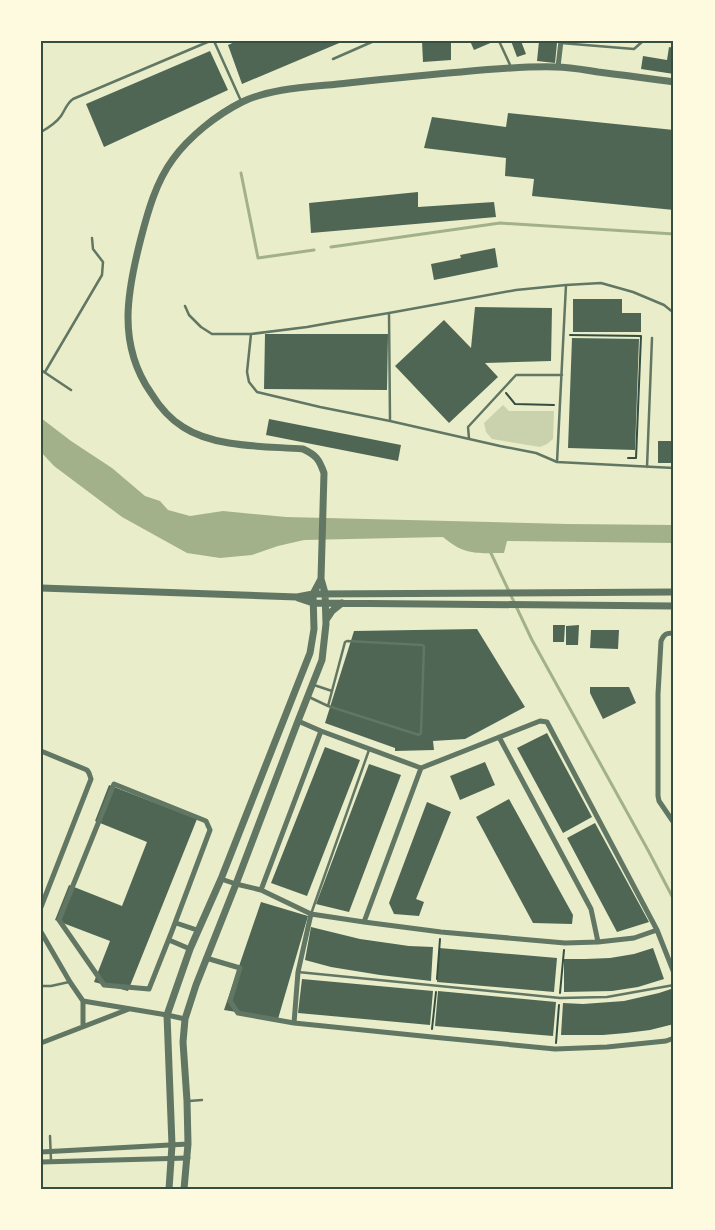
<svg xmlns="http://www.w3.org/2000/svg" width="715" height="1230" font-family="'Space Grotesk',sans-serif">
<rect width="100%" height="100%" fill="#e9edc9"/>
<path fill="#cad2ad" d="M503,405l6,6h45l-1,28 -6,5 -7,3 -48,-8 -6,-7 -2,-9z"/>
<path fill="#a3b18a" d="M41,418l30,23 41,27 33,28 15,5 8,9 22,6 33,-5 63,6 281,7 107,1v18l-167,-2 -3,12c-26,0 -39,3 -61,-16l-139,3 -26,6 -26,9 -32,3 -33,-5 -65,-36 -68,-51 -13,-14z"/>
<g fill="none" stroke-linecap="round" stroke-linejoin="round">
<path stroke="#a3b18a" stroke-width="3" d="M241,173l17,85 56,-8
M331,247l169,-24 174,11
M489,549l43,91 117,212 25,48"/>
</g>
<path fill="#4f6655" d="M237,41h107l-102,43 -14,-39z
M422,41h29v19l-28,2z
M470,41h25l-21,9z
M511,41h10l5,13 -9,3z
M539,41l18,2 -2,20 -18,-2z
M669,47l5,1v26l-33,-5 2,-13 24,4z
M210,51l18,39 -124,57 -18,-43z
M508,113l166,17v80l-142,-14 2,-17 -29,-3 1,-18 -82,-10 8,-31 74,10z
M418,192v15l76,-5 2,15 -185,16 -2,-30z
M495,248l3,19 -64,13 -3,-16 30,-6 -1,-3z
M573,299h49v14h19v19h-68z
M475,307l77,1 -1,53 -66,2 13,14 -49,46 -54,-57 49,-46 27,28z
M265,334h123l-1,56 -123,-1z
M572,338l67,1 -4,111 -67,-2z
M269,419l132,26 -3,16 -132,-26z
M658,441h15v22h-15z
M553,625h12l-1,17h-11z
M579,625l-1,20h-12v-19z
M477,629l48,78 -60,32 -32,2 1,9 -39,1v-3l-70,-25 29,-92z
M591,630h28l-1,19 -28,-1z
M590,687h39l7,16 -33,16 -13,-26z
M547,733l45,84 -29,16 -46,-85z
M325,747l35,13 -53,136 -36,-13z
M485,762l10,23 -35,15 -10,-24z
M369,764l32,11 -52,137 -33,-8z
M109,785l88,34 -69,172 -34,-9 16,-41 -55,-21 14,-35 53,21 25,-64 -52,-21z
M509,799l64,116 -1,9 -39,-1 -57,-106z
M427,802l24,10 -35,87 8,3 -5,14 -25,-2 -5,-11z
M595,823l54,99 -32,10 -50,-94z
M261,902l47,14 -30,103 -54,-9z
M311,927l49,12 49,7 24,1 -2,34 -51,-6 -49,-8 -26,-7z
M439,948l118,10 -3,34 -117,-10z
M653,948l11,31 -26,8 -26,4 -48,1v-33h21l25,-1 24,-4z
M302,979l131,12 -3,34 -132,-12z
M671,989l3,6v29l-24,6 -24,3 -23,2h-42l2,-32 20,1 41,-3 35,-8z
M438,991l118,11 -3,34 -118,-10z"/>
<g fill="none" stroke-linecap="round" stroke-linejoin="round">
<path stroke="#344e41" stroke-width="2" d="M570,335l71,1 -5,122h-8
M506,393l9,11 39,1
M437,979l3,-40
M560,993l4,-43
M432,1029l4,-37
M556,1043l3,-38"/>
<path stroke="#617663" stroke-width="2.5" d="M214,41l27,60
M499,41l12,26
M561,43l73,6 9,-8
M333,59l41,-18
M41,132c7,-4 15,-9 20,-16 4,-6 6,-13 12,-17l137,-58
M185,306l4,9 12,12 11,7h39l56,-7 28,-5 54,-9 127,-23 50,-5 35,-2 32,9 31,13 10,8
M389,313l1,108
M251,334l-4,38 2,10 8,10 63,15 70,14 110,25 36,7 21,9 117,6
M41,370l30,20
M45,372l57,-97 1,-13 -10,-13 -1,-11
M469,438l-1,-11 48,-52h46
M557,462l9,-177
M647,467l5,-129
M347,641l75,4 2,1 -3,87 -2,2 -91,-29 17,-64z
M314,685l18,6
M309,697l19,9
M311,914l58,-164
M298,972l262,26 47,-1 67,-12
M41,986h10l18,-4
M189,1101l13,-1
M50,1136l1,25"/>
<path stroke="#617663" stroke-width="5" d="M558,67l3,-26
M674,633c-8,0 -10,1 -13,8l-3,53v102l1,5 15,22
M298,721l23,10 100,37 119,-47 7,1 110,208 17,43
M499,737l92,172 7,33
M41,751l46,19 2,3 2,6 -50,128
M114,784l92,37 4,9 -38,101 -23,58 -45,-4 -45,-65z
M221,879l15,5 25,6 50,24 53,8 77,10 124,11 33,-1 36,-4 23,-8
M261,890l60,-159
M311,914l-13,58 -4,51 138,14 123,12 52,-2 59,-6 8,-3
M364,922l57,-154
M176,923l21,7
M41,932l29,50 13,19v25
M169,940l21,9
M206,958l34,10 -10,33 8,12 56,10
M83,1001l84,14 18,4
M41,1043l88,-34
M41,1152l147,-8
M41,1162l147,-4"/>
<path stroke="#617663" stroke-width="7" d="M41,588l256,9 16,-3 361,-2
M298,598l15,5 361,3
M326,620l6,-9 10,-8
M169,1189l3,-44 -5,-130 23,-66 31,-70 89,-226 4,-24 -1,-35 8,-15
M184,1189l4,-45 -1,-43 -4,-59 2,-23 11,-34 40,-101 62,-163 24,-61 4,-36 -1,-31 -4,-14 3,-106c-5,-14 -8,-18 -21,-24 -37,-3 -88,-1 -120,-22 -13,-8 -24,-21 -32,-34 -34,-49 -24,-101 -10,-155 7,-27 15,-56 32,-79 16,-22 43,-44 69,-57 31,-15 72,-15 106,-19 38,-4 76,-8 113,-11 32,-3 63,-6 95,-5 14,0 29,3 42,5 26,3 51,7 76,10"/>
</g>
<rect width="715" height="1230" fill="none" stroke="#fefae0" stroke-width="85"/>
<rect x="42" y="42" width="630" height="1146" fill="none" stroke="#344e41" stroke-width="2"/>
</svg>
